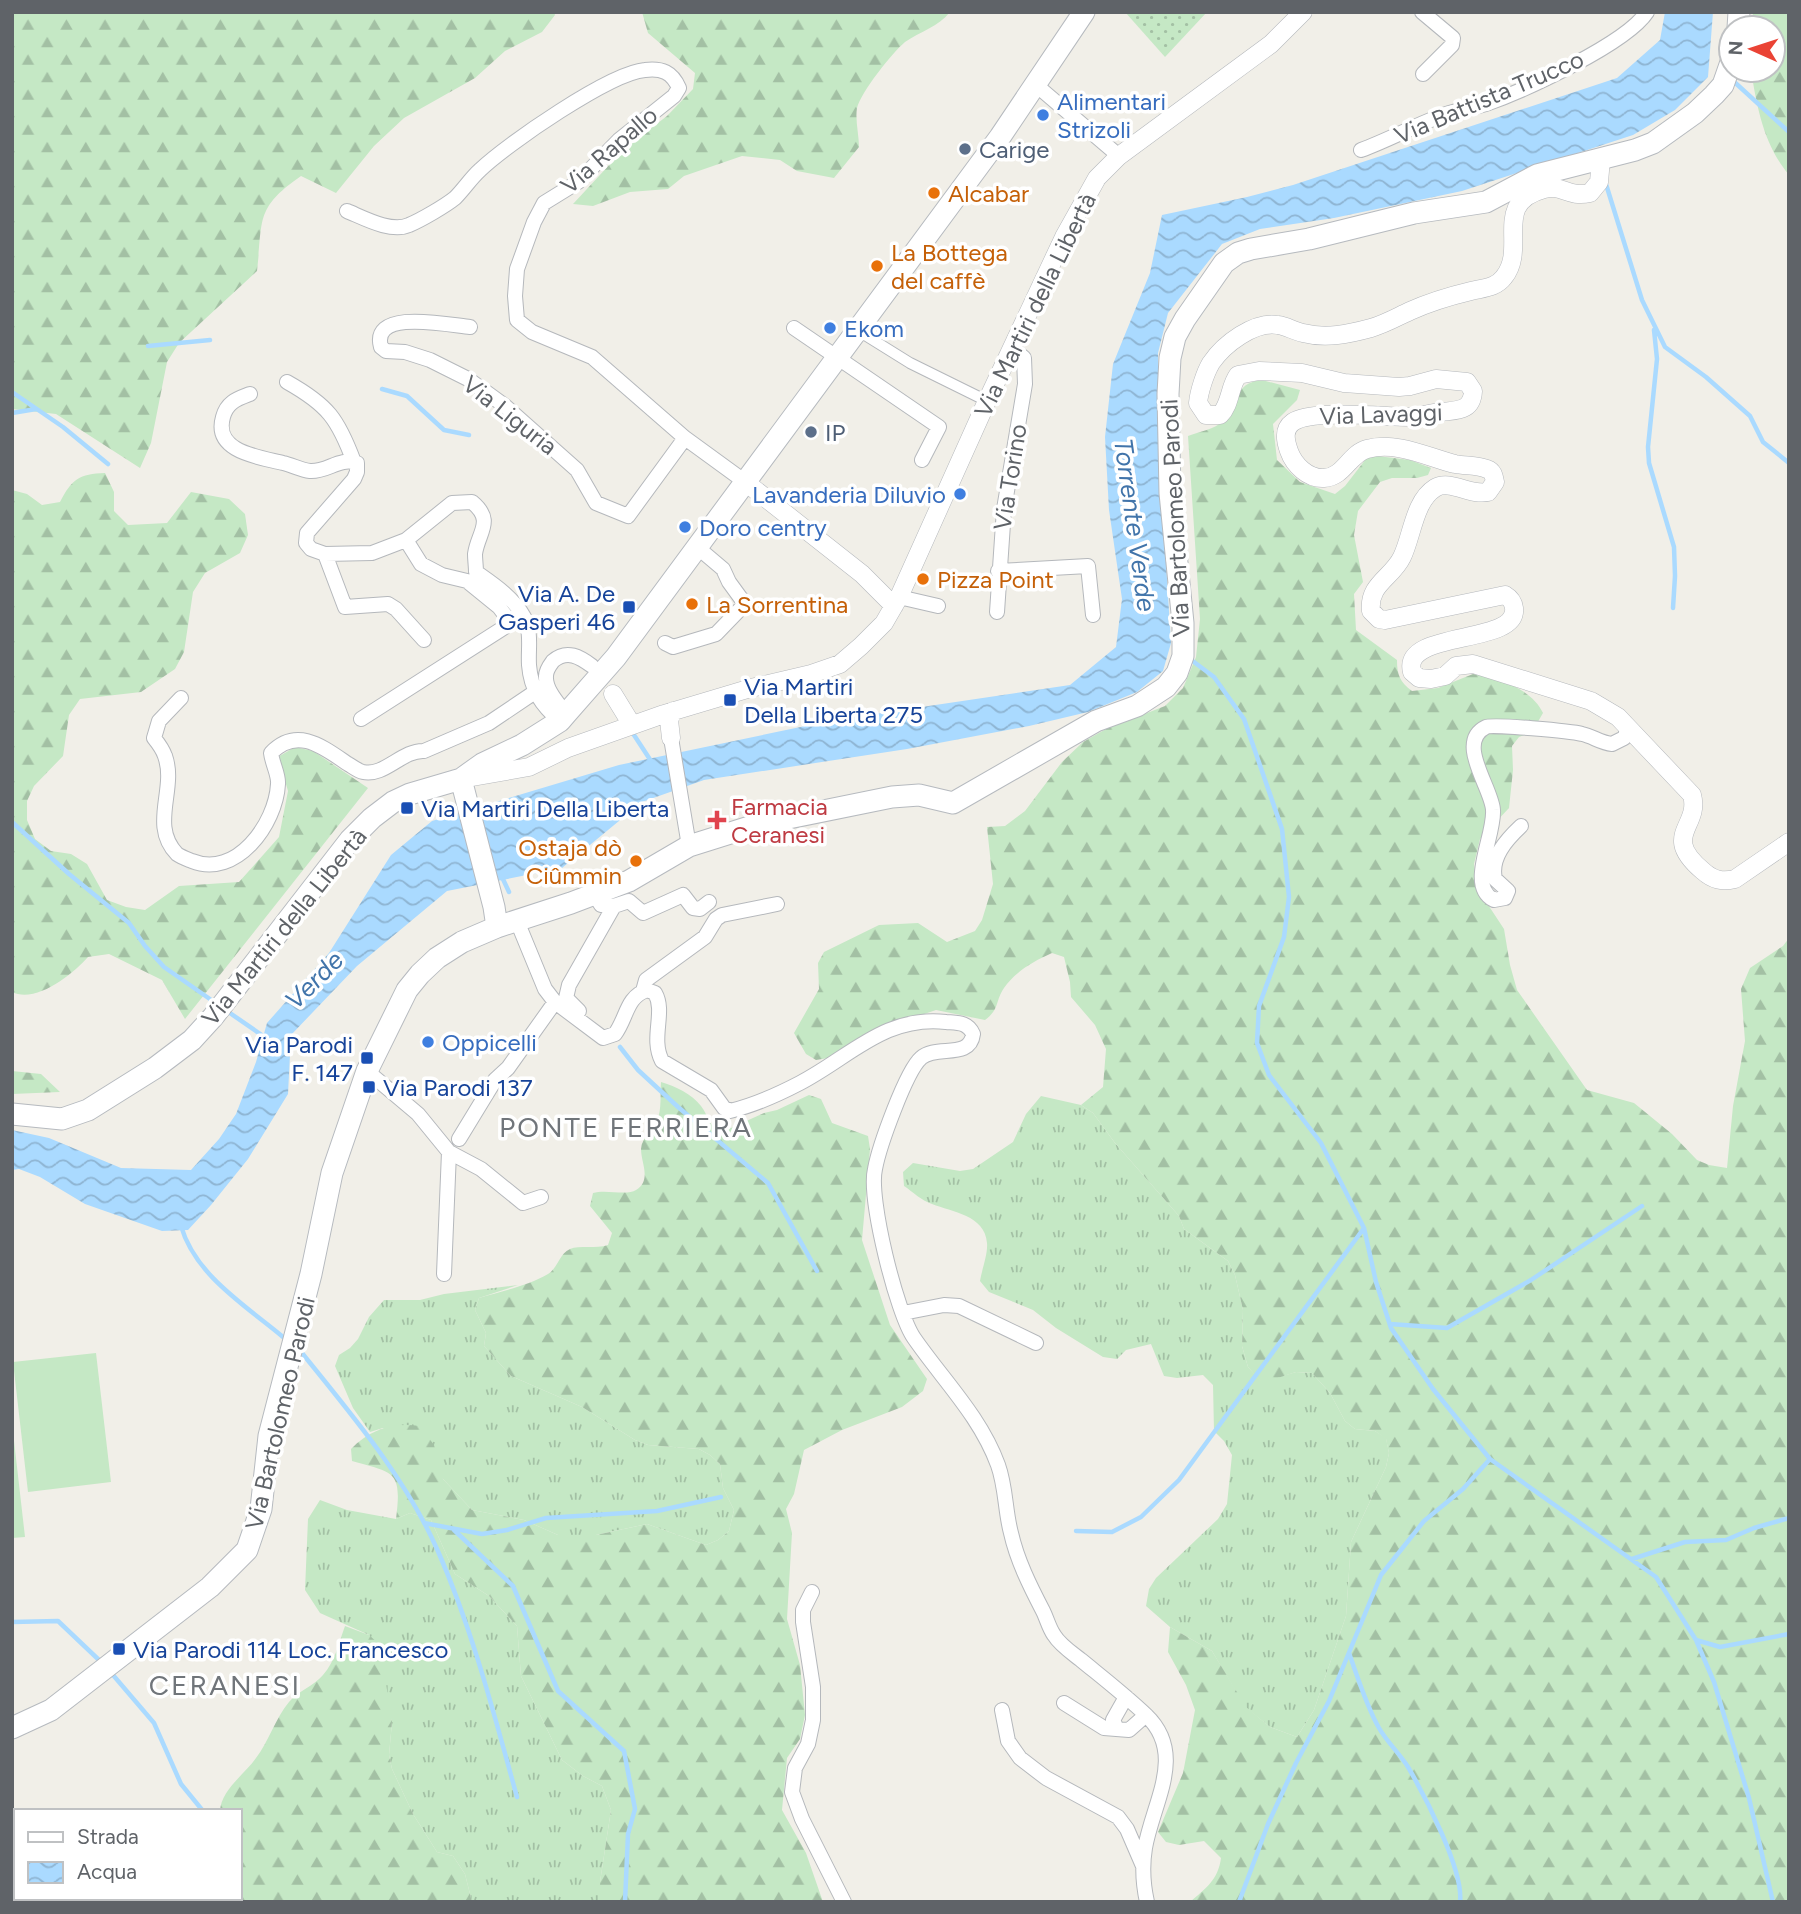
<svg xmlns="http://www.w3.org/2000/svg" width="1801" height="1914" font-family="Figtree,sans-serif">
<defs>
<pattern id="grass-tufts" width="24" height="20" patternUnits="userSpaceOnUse" patternTransform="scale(1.75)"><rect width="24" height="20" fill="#c5e8c5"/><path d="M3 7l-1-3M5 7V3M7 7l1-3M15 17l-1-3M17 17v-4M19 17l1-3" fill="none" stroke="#a3c0a4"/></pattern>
<pattern id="forest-firs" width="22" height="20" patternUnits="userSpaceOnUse" patternTransform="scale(1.75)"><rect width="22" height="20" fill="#c5e8c5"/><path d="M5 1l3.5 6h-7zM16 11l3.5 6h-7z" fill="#a3c0a4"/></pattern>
<pattern id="park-dots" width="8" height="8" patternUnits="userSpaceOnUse" patternTransform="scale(1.75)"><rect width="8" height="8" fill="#c5e8c5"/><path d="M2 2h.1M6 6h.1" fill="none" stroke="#a3c0a4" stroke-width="1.8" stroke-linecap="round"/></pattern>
<pattern id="water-waves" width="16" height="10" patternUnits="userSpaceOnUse" patternTransform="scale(1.75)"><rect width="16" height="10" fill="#aadaff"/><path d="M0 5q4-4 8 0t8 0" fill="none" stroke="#8eb4d2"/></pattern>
</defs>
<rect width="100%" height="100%" fill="#f1efe8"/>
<path fill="url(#grass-tufts)" d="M1041,1096l40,9 12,8 22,30 64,73 5,13 44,32 7,14 8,35 -1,36 6,21 14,15 34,-10 16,1 18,20 15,28 10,8 20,2 11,7 3,15 -3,14 -35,75 -5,74 -32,94 -17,27 -27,-10 -25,-20 -33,-56 -42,-24 -24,-21 3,-17 7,-11 62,-59 9,-15 5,-49 -8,-14 -10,-10 -1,-46 -10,-10 -26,3 -13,-2 -13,-32 -25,6 -9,9 -14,-2 -47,-29 -23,-18 -44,-18 -9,-11c2,-12 8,-27 7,-38 -2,-28 -35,-31 -55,-39 -10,-3 -19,-12 -28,-18l-1,-14 10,-9 47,8 13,-2 40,-27 13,-28z
M518,1285l-39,13 -4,12 11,23 -2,13 27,30 71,31 53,33 13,5 51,4 11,6 10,9 3,24 11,22 -5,21 -11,9 -12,5 -59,-21 -51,11h-38l-34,-15 -52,-10 -29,-31 -60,-51 -13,4 -17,-24 -18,-42 4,-11 11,-7 8,-9 11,-22 15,-17h36l24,-6z
M320,1500l27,10 49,9 14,-6 21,7 24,54 34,22 28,30 4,50 41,84 21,16 19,10 9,24 -11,72v20h-128l-7,-28 -12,-18 -16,-4 -24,-38 -21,-45 -3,-14 3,-33 -23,-87 -49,-22 -15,-23 3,-71z"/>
<path fill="url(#forest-firs)" d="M12,12h542l1,3 -13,17 -37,19 -30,27 -71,40 -30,28 -38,47 -35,-17c-46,32 -38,43 -44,95l-78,72 -12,19 -16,81 -11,25 -84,-54 -44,-5z
M642,12h308c-12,15 -29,19 -45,30 -13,11 -44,50 -48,66 -2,12 2,27 2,39l-25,31 -37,-7 -17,-11 -38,-4 -58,20 -16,13 -38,3 -37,14 -20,-2 51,-55 43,-33 26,-27 2,-16 -47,-40z
M1753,12h36v163c-25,-30 -32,-67 -38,-105h22v-42h-21z
M1262,380l38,10 -3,10 -24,24 4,36 23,22 35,12 10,-8 24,-31 41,5 21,8 -3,7 -11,3h-25l-12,4 -22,29 -4,24 9,47 -9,12 2,36 41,30c0,15 3,22 15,31l26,-3 35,-14c26,4 59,15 70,39l-11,19 -13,5 -7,9 1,24 -4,38 -29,31 -6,25 3,24 27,41 6,36 7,25 70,100 47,13 38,31 25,26 12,5 18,3 6,-62 12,-65 -4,-52 9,-21 33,-22 6,-8v964h-599c16,-14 28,-22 31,-44l-17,-17 -25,4 -13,-3 -8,-10 25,-59 12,-63 -9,-25 -18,-33 2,-25 42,24 34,56 24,20 27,10 17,-27 32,-94 5,-74 35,-75 3,-14 -3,-14 -11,-8 -20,-2 -10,-8 -15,-28 -18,-20 -16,-1 -34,11 -14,-16 -6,-21 1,-36 -8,-35 -7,-14 -44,-32 -5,-13 -64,-73 -22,-30 -12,-8 22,-18 3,-38 -11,-24 -24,-28 -1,-15 -6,-25 -12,-4c-18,8 -36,18 -48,35 -9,13 -4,21 -19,32l-49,-10 -44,15 -64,33 -12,2 -10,-6 -12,-21 25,-44 -1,-26 6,-11 55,-27 39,-2 29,19 28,-11 7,-11 11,-36 -6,-57 18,-1 20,-15 37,-49 21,-20 23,-13 59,-23 18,-18 13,-31 4,-38 -12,-183c11,-4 27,-7 35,-15 18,-17 9,-38 39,-41z
M105,473l9,19v19l14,14 39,-2 24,-31 38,7 16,15 3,21 -8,18 -35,20 -12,19 -9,60 -9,17 -34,23 -61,7 -11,16 -6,41 -29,30 -7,15v19l8,19 16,12 20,3 16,10 20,36 19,7 19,3 34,-24 60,-4 40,-45 9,-46 -10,-34 17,-10 18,4 55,37 -183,231 -23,-39 -53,-26 -21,3c-15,17 -52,47 -76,35v-502l15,4 15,11 18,-3c12,-23 19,-28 45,-29z
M12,1071l29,3 19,18 -48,2z
M661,1082c14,4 31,12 40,24 9,12 6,19 21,26l42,-19 13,-3 32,-15 12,4 11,24 36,13 2,13 -8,91 28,85 37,54 -4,12 -21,16 -60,23 -38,20 -10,44 -8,15 6,24 -5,86 13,46 5,50 -5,24 -13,19 -5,52 24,43 17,49h-223v-20l11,-72 -9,-24 -19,-10 -21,-16 -41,-84 -4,-50 -28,-30 -34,-22 -24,-54 -21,-7 -14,6c6,-48 -1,-46 -44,-58l-1,-12c19,-20 42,-27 69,-23l14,19 9,34 29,31 52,10 34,15h38l51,-11 59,21 12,-5 11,-9 5,-21 -11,-22 -3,-24 -10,-9 -11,-6 -51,-4 -13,-5 -53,-33 -71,-31 -27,-30 2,-13 -11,-23 4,-12c22,-7 49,-12 69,-24 10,-6 11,-20 22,-25 9,-4 26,0 38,-4l4,-12 -22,-27 3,-13c13,-4 34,3 43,-3 16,-10 5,-27 5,-41 1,-13 12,-17 16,-28 5,-11 3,-28 4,-39z
M345,1626l24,9 11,10 12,77 -3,33 3,14 21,45 24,38 16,4 12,18 7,28h-287l5,-4h50v-87h-20c1,-21 25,-37 36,-53 13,-17 19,-39 33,-56 9,-11 25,-16 34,-27 12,-13 16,-33 22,-49z"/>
<path fill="url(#park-dots)" d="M1125,12h82l-42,45z"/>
<path fill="#c5e8c5" d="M96,1353l15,129 -83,10 -15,-130z
M12,1423l13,114 -13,1z"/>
<path fill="url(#water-waves)" d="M1665,12h48l-5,65 -33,33 -42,25 -171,56 -128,27 -74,11 -38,15 -54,69 -10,40v82l13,208 -8,28 -26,21 -49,20 -59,14 -122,23 -203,31 -62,22 -80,66 -115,23 -90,75 -66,69 -3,59 -40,65 -37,46 -23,25 -26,1 -77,-27 -45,-27 -21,-8 -7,1v-40l37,8 72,30 70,2 28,-31 17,-25 20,-52 11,-39 62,-70 62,-98 41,-34 187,-56 215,-45 236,-35 46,-38 6,-48 -13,-89 -4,-73 8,-73 37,-91 12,-58 85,-18 46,-12 324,-107 43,-38z"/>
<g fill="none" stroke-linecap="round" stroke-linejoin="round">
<path stroke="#aadaff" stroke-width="4.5" d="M1730,78l59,54
M1605,181l37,119 23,47 41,30 44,39 13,26 26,21
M1654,330l3,29 -9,88 1,16 25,84 1,29 -2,32
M148,346l62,-6
M382,389l25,7 37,34 25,5
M12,392l51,35 45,37
M12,413l24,-4
M1190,659l24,18 30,42 38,110 7,68 -5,40 -25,69 -2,37 12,32 52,68 43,85 12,54 15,46 42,61 57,70 166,118 40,63 18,42 35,116 24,104
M634,735l17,26
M12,822l57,52 60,49 16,23 19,21 53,37
M502,877l7,15
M227,1011l39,27
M620,1047l18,23 40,37 90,76 49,88
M181,1226c14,49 65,80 102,111
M1390,1324l57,4 84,-48 111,-74
M302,1353c49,61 103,124 135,196 35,79 57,165 80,248
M424,1523l58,11 25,-4 39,-12 111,-7 64,-14
M454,1530l59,56 45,105 66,60 11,58 -7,25 -3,68
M1076,1531l36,1 29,-15 38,-37 185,-252
M1632,1559l53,-17 41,-2 28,-12 35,-10
M12,1622l46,-1 41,39
M1696,1640l24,7 69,-13
M1349,1653c9,25 17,52 30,75 8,14 21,26 29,39 17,29 56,104 52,135
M113,1675l41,48 27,61 22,27
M212,1902l1,-4
M1239,1902l29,-78 28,-61 33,-62 52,-126 43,-54 39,-32 27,-30"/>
<defs>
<path id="pedestrian" d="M857,330l53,33 77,38"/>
<path id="minor" d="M1422,12l31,26 -1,7 -29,29
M1036,85l83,71
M1361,150c30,-11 58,-27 88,-37 12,-4 25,-5 37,-9 37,-13 140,-60 161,-92
M347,211c17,7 44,22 62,14 12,-5 36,-19 46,-27 9,-9 16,-20 25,-28 27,-26 130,-97 165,-100 17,-2 27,2 34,18l-5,8 -55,44 -41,42 -34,21 -10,19 -17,47 -2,27 2,24 15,12 60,25 93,81 59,43
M470,327c-21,-2 -100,-19 -89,20l5,4 19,1 25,8 38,19 37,27 72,64 19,33 32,13 57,-78
M794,328l145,99 -17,33
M287,382c41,23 51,37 67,80
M250,394c-13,5 -23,8 -27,23 -10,35 36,40 60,46 9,2 18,7 27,8 18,1 29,-14 47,-8v9l-3,7 -47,54 -1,10 5,6 14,5 47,-1 34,-13 46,-37 20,-1c23,19 6,30 3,52 0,6 1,12 1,18 17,12 37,25 48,45 8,16 4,31 5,48 2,25 13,41 31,56
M325,554l20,53 43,-3 8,5 28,31
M998,571l90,-5 5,49
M899,597l39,9
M997,612l7,-103 21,-125 -1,-26 -12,-10
M665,643l8,4 43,-13 29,-30 -16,-22 -6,-13 -26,-22
M181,698l-22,23 -5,17c4,5 9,12 11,18 12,33 -16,69 12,98 4,3 10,5 15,7 44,18 84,-37 86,-77 1,-9 -6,-21 -7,-31 26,-27 52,-6 77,11 4,2 10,7 15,8 21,5 39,-22 61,-21l65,-28 46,-31
M566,714c-7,-10 -21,-24 -20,-38 0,-6 4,-11 7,-15 14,-12 27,-4 39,5
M361,719l150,-96 -12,-16 -32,-26 -25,-6 -21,-11 -15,-24
M671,738l18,108
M1521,826c-15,14 -31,32 -26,53l13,12 -3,7 -11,2c-28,-14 1,-64 -1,-90 -1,-22 -38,-68 -7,-83 6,-3 85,4 96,7 10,2 19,9 30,10l12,-6 4,-9
M594,894l7,11 13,1 15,-5 14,12 40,-18 10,13 7,1 9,-7
M517,921l28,68 10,13 48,36 12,-4c12,-16 11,-37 32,-44l8,3c11,19 -5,45 7,68l49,29 13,18 6,3c25,-6 47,-16 70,-28 50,-26 85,-68 146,-61 12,1 22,0 27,12 -3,26 -37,10 -52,24 -15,13 -42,89 -46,111 -7,29 22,145 39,169 29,42 66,78 84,127 8,22 7,46 13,68 6,27 19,53 32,78 4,8 6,17 11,24 6,10 18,18 27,25 22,18 44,35 65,55 41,39 7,87 -1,133 -3,18 -2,36 2,54
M643,991l3,-11 59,-43 11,-18 6,-4 55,-11
M579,1011l-13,-13 3,-13 45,-79
M367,1071l51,43 31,38 32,17 42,34 18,-6
M459,1139l36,-59 13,-12 47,-66
M444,1274l5,-122
M903,1313l41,-8 15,1 77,37
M812,1592l-9,18v12l10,65v33l-5,24 -13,24 -3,24 10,27 42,83
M1064,1703l40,25 25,2 17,-15
M1002,1710l6,31 12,17 26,20 72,39 9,12 16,37
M1117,1729l-4,-9 13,-23"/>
<path id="tertiary" d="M1601,159l-2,23 -9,11c-22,5 -28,-9 -46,-4 -53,14 -16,58 -40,88 -8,11 -21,11 -33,14 -21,5 -41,11 -61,20 -13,6 -25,13 -39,17 -22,6 -45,11 -68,5 -9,-2 -17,-7 -25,-8 -24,-4 -54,19 -67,38 -6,10 -12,29 -13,40l8,12h14c11,-11 9,-28 18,-40l21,-4 43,2 42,10 55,4 11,-1 26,-7 31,3 6,9c-1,20 -15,19 -31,21 -10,1 -21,4 -32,5 -24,0 -99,-8 -117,5 -10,7 -8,18 -4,29 5,14 19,28 35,27 20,-1 25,-24 43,-29 30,-8 60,8 88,15 11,2 23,1 32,5 6,2 7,7 8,13l-7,10c-18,4 -38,-13 -53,-4 -21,13 -23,49 -33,69 -10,21 -34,27 -31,54l8,8 6,1 120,-25c5,3 8,6 9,13 5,38 -113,21 -102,64l7,6 12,1 14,-3 11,-10 17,-2 118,37 27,16 74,78c9,32 -32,40 11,76 10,9 19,11 32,8l54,-37
M744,481l118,93 32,32
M613,694l19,31
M671,738l-2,-18 4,-9
M461,779l68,-12 39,-19 96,-34 87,-26 60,-14 29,-10 21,-18 23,-23 15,-26 88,-196 77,-164 33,-59 22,-22 152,-112 32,-32"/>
<path id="secondary" d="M1738,28l1,-16
M497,927l74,-24 58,-22 60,-35 70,-22 133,-27 27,-2 34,8 143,-82 41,-15 29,-19 11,-14 6,-17v-33l-13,-130 -2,-99 2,-36 5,-21 10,-18 39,-56 14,-10 13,-4 58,-10 105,-26 72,-11 51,-27 98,-25 18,-7 42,-30 19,-18 9,-10 8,-23
M12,1114l50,5 26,-9 67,-42 37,-28 21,-23 137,-177 22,-22 21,-16 17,-8 51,-15 21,-15 40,-19 38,-24 6,-7 50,-57 384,-520 84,-125
M12,1728l39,-18 159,-123 37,-37 14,-41 8,-73 42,-162 21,-101 35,-102 40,-81 13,-16 17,-16 25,-16 35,-15 -3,-20 -33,-128"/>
</defs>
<use href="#pedestrian" stroke="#b5b8bc" stroke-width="12"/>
<use href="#minor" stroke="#b5b8bc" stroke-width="16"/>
<use href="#tertiary" stroke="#b5b8bc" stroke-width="19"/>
<use href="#secondary" stroke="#b6babf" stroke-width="23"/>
<use href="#pedestrian" stroke="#fff" stroke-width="10"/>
<use href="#minor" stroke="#fff" stroke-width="14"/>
<use href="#tertiary" stroke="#fff" stroke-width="18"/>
<use href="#secondary" stroke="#fff" stroke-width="21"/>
</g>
<g fill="#3f7fe0" stroke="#fff" stroke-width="2.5">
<circle cx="1043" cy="115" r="7"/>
<circle cx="830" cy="328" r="7"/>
<circle cx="960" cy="494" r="7"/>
<circle cx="685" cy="527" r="7"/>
<circle cx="428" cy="1042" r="7"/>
</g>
<g fill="#5c6f8a" stroke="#fff" stroke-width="2.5">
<circle cx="965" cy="149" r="7"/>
<circle cx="811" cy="432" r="7"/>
</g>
<g fill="#e8710a" stroke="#fff" stroke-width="2.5">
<circle cx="934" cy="193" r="7"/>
<circle cx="877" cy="266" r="7"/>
<circle cx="923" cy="579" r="7"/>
<circle cx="692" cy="604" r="7"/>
<circle cx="636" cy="861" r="7"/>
</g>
<g fill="#1a4fb4" stroke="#fff" stroke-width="2.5">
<rect x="622" y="600" width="14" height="14" rx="3.5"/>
<rect x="723" y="693" width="14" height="14" rx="3.5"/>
<rect x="400" y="801" width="14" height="14" rx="3.5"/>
<rect x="360" y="1051" width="14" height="14" rx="3.5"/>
<rect x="362" y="1080" width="14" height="14" rx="3.5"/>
<rect x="112" y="1642" width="14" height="14" rx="3.5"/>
</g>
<path fill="#e0444e" stroke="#fff" stroke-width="2.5" d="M713.5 809.5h7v7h7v7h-7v7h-7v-7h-7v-7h7z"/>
<g text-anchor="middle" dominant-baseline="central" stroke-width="7" stroke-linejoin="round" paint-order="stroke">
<g font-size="24" fill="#5f6368" stroke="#fff">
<text transform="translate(1489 97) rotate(-23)">Via Battista Trucco</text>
<text transform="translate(609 150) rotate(-41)">Via Rapallo</text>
<text transform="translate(1035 305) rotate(-64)">Via Martiri della Libertà</text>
<text transform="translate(1381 414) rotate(-2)">Via Lavaggi</text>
<text transform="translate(510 415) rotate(38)">Via Liguria</text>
<text transform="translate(1010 477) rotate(-81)">Via Torino</text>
<text transform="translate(1175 518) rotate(-93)">Via Bartolomeo Parodi</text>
<text transform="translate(284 927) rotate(-51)">Via Martiri della Libertà</text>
<text transform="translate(280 1413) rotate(-77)">Via Bartolomeo Parodi</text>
</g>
<g font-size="24" fill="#366cbe" stroke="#fff" text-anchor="start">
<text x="1057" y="101">Alimentari<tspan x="1057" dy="28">Strizoli</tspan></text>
<text x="844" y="328">Ekom</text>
<text x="946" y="494" text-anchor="end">Lavanderia Diluvio</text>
<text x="699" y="527">Doro centry</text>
<text x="442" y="1042">Oppicelli</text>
</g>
<g font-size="24" fill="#4e5e75" stroke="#fff" text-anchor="start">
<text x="979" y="149">Carige</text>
<text x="825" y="432">IP</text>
</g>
<g font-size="24" fill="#c56008" stroke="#fff" text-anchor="start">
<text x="948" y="193">Alcabar</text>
<text x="891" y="252">La Bottega<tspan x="891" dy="28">del caffè</tspan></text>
<text x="937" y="579">Pizza Point</text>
<text x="706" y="604">La Sorrentina</text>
<text x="622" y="847" text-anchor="end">Ostaja dò<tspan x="622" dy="28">Ciûmmin</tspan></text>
</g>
<g font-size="24" fill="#164399" stroke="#fff" text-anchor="start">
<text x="615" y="593" text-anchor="end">Via A. De<tspan x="615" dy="28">Gasperi 46</tspan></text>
<text x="744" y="686">Via Martiri<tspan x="744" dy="28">Della Liberta 275</tspan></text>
<text x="421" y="808">Via Martiri Della Liberta</text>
<text x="353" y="1044" text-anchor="end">Via Parodi<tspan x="353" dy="28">F. 147</tspan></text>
<text x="383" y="1087">Via Parodi 137</text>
<text x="133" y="1649">Via Parodi 114 Loc. Francesco</text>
</g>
<g font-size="24" fill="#be3a42" stroke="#fff" text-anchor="start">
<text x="731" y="806">Farmacia<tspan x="731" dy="28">Ceranesi</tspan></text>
</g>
<g font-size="26" font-style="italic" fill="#4174aa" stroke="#fff">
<text transform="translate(1135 525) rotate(82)">Torrente Verde</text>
<text transform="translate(314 980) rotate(-45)">Verde</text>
</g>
<g font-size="28" letter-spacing="2" fill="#70757a" stroke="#fff">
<text x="626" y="1127">PONTE FERRIERA</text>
<text x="225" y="1685">CERANESI</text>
</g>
</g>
<rect width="1801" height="1914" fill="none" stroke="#5f6368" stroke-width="28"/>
<rect x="14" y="1809" width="228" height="91" fill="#ffffff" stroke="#bfc1c3" stroke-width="2"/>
<rect x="28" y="1832" width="35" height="10" fill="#ffffff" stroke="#bfc1c3" stroke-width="2"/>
<text x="77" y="1844" font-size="21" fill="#5f6368">Strada</text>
<rect x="28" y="1862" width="35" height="21" fill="url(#water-waves)" stroke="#bfc1c3" stroke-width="2"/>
<text x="77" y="1879" font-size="21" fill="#5f6368">Acqua</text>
<g transform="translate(1752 49) rotate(273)"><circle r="33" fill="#ffffff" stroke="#bfc1c3" stroke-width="2"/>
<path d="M0-5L12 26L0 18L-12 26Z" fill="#ea4335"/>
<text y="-10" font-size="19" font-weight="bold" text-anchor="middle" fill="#5f6368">N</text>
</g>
</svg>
